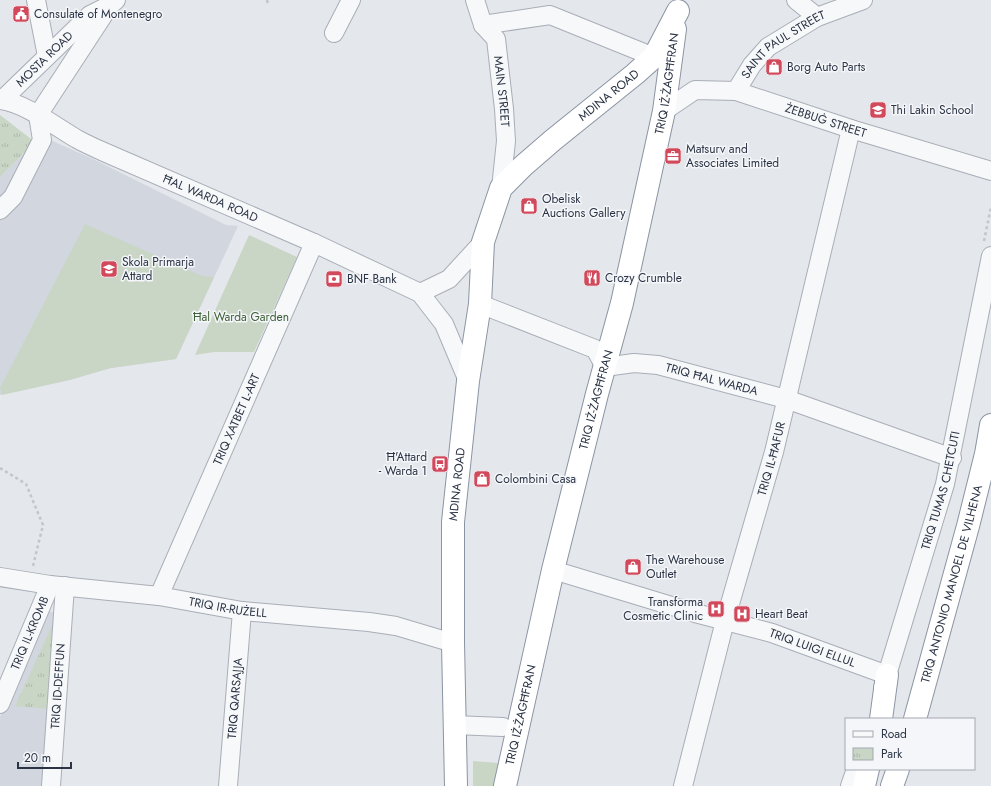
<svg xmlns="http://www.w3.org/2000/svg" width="991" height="786" font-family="Jost,sans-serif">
<defs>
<pattern id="park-tufts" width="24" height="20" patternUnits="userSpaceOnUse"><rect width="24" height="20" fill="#c9d6c5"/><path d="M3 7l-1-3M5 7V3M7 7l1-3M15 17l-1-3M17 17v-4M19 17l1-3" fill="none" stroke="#adb8ab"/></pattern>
</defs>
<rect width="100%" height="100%" fill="#e4e7ec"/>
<path fill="#d2d6de" d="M48,139l45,20 133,66 12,1 -62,133 -65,9 -111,27v-218l35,-35z
M46,611l21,3 -15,172h-52v-69z"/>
<path fill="#c9d6c5" d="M85,224l117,52 12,1 -38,82 -65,9 -41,12 -68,15 -2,-7z
M249,235l48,22 -43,95h-40l-19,3z
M473,761l25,2 -4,23h-21z"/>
<path fill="url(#park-tufts)" d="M0,115l35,27 -35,35z
M57,615l-8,94 -34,-3z"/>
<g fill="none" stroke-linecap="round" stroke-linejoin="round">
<defs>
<g id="minor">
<path d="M36,0l11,56"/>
<path id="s1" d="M475,0l8,25 13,14 8,70 2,32 -5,47"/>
<path d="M796,0l21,17"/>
<path d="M483,25l67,-10 104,42"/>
<path d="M334,33l17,-33"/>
<path id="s2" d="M736,91l16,-26 16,-18 49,-30 46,-17"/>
<path id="s3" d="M0,100c25,3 55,26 77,39 9,5 18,9 27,13l210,91 106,50 24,31 24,57"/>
<path id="s4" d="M2,100l88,-85 20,-10 6,-5"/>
<path id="s5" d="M664,111l31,-21 41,1 115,38 140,42"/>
<path d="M38,115l70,-107"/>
<path d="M0,210l13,-13 29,-57 -4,-25"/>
<path d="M420,293l29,-14 34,-37"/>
<path id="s6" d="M480,304l115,45 10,18 29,-4 24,2 128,34 166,59"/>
<path id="s7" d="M553,570l142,43 77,20 115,42"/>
<path id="s8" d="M0,577l50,8 109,11 83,15 127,11 27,4 57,17"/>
<path id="s9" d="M159,596l155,-353"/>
<path id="s10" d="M883,688l62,-204 46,-228"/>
<path id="s11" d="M0,704l50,-119"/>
<path d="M454,725l49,2"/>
<path id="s12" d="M51,786l14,-200"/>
<path id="s13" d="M228,786l14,-175"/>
<path id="s14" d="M683,786l42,-165 49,-169 77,-323"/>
<path d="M850,786l6,-17"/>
</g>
<g id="highway">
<path d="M881,719l6,-44"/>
<path id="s15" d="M915,719l53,-193 18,-72 5,-29"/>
<path id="s16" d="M456,786l-3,-143v-121l15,-141 12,-77 3,-62 18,-54 22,-22 30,-26 82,-66 19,-17 24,-46"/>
<path id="s17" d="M505,786l48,-216 44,-176 25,-91 42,-192 11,-82"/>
<path d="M864,786l4,-17"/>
<path d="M892,786l6,-17"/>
</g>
</defs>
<use href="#minor" stroke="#a9aeb7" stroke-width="20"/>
<use href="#highway" stroke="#8b94a3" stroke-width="24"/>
<path stroke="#c2c5cb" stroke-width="2.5" stroke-dasharray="3 3" stroke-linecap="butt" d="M267,0l1,5
M984,241l7,-34
M0,468l26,16 17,41 -10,41"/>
<use href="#minor" stroke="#f7f8fa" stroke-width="18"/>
<use href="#highway" stroke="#fff" stroke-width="22"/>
</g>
<defs>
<symbol id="civic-square" viewBox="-11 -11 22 22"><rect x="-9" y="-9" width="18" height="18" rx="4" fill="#d1495b" stroke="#f4f6f9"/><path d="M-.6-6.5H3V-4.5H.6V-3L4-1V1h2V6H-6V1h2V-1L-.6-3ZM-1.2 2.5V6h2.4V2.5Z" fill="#fff"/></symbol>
<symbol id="shop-square" viewBox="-11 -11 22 22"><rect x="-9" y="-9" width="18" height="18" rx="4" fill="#d1495b" stroke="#f4f6f9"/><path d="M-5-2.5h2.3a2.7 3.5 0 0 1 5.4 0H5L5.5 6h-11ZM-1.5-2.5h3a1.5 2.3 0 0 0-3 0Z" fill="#fff"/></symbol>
<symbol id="school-square" viewBox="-11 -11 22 22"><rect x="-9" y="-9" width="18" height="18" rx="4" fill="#d1495b" stroke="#f4f6f9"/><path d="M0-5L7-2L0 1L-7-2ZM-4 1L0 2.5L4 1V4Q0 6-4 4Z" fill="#fff"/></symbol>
<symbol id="office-square" viewBox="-11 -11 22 22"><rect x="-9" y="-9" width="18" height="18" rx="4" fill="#d1495b" stroke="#f4f6f9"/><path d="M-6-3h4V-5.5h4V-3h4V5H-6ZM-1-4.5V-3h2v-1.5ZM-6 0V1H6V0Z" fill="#fff"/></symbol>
<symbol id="restaurant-square" viewBox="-11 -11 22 22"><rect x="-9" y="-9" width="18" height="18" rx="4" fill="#d1495b" stroke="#f4f6f9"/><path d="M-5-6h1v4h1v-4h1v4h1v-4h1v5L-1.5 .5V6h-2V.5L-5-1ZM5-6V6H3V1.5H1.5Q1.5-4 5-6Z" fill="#fff"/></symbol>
<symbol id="bank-square" viewBox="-11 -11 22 22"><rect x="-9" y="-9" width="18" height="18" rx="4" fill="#d1495b" stroke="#f4f6f9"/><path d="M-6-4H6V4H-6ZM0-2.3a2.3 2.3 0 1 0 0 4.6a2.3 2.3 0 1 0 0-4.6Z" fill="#fff"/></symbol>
<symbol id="bus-square" viewBox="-11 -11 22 22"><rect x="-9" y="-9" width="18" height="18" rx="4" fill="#d1495b" stroke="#f4f6f9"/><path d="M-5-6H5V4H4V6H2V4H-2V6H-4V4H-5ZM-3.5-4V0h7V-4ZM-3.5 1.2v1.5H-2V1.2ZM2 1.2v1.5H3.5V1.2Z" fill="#fff"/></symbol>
<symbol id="hospital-square" viewBox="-11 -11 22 22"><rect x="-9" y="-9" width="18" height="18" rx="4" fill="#d1495b" stroke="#f4f6f9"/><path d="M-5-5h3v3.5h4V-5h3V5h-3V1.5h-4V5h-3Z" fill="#fff"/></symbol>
</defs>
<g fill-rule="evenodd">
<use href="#civic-square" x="11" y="4" width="20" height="20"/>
<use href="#shop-square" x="764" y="57" width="20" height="20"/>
<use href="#school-square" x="868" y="100" width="20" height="20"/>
<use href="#office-square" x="663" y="146" width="20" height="20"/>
<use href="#shop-square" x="519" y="196" width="20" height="20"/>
<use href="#school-square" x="99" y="259" width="20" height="20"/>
<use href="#restaurant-square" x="582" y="268" width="20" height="20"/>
<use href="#bank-square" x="324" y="269" width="20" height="20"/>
<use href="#bus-square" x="430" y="454" width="20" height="20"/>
<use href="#shop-square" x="472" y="469" width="20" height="20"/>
<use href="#shop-square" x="623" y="557" width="20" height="20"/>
<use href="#hospital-square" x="706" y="599" width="20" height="20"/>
<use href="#hospital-square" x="732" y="604" width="20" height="20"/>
</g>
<g text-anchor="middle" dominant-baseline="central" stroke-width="3" stroke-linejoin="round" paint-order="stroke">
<g font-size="12" fill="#2b3445" stroke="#f4f6f9" text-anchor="start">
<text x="34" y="14">Consulate of Montenegro</text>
<text x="787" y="67">Borg Auto Parts</text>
<text x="891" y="110">Thi Lakin School</text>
<text x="686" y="149">Matsurv and<tspan x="686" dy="14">Associates Limited</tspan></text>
<text x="542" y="199">Obelisk<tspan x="542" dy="14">Auctions Gallery</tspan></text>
<text x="122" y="262">Skola Primarja<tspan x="122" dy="14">Attard</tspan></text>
<text x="605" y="278">Crozy Crumble</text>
<text x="347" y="279">BNF Bank</text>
<text x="427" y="457" text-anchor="end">Ħ'Attard<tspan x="427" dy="14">- Warda 1</tspan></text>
<text x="495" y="479">Colombini Casa</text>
<text x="646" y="560">The Warehouse<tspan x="646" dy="14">Outlet</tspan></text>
<text x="703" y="602" text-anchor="end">Transforma<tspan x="703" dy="14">Cosmetic Clinic</tspan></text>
<text x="755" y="614">Heart Beat</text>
</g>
<g font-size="12" fill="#2b3445" stroke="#f4f6f9">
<text stroke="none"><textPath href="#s2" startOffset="68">SAINT PAUL STREET</textPath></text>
<text stroke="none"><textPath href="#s4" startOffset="59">MOSTA ROAD</textPath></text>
<text stroke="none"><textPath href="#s17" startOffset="721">TRIQ IŻ-ŻAGĦFRAN</textPath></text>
<text stroke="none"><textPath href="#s1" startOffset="98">MAIN STREET</textPath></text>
<text stroke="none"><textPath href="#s16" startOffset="745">MDINA ROAD</textPath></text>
<text stroke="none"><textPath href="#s5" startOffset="173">ŻEBBUĠ STREET</textPath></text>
<text stroke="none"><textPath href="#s3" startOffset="233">ĦAL WARDA ROAD</textPath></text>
<text stroke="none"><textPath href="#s6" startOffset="253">TRIQ ĦAL WARDA</textPath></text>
<text stroke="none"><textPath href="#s17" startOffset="397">TRIQ IŻ-ŻAGĦFRAN</textPath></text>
<text stroke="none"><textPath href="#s9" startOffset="193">TRIQ XATBET L-ART</textPath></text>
<text stroke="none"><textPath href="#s14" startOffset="339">TRIQ IL-ĦAFUR</textPath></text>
<text stroke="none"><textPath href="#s16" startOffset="302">MDINA ROAD</textPath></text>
<text stroke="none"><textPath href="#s10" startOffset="206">TRIQ TUMAS CHETCUTI</textPath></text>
<text stroke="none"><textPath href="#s15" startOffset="140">TRIQ ANTONIO MANOEL DE VILHENA</textPath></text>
<text stroke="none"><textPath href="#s8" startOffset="230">TRIQ IR-RUŻELL</textPath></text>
<text stroke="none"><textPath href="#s11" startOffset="77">TRIQ IL-KROMB</textPath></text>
<text stroke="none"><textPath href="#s7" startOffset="271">TRIQ LUIGI ELLUL</textPath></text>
<text stroke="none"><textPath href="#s12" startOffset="100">TRIQ ID-DEFFUN</textPath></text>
<text stroke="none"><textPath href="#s13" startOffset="88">TRIQ QARSAJJA</textPath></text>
<text stroke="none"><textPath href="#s17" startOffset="73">TRIQ IŻ-ŻAGĦFRAN</textPath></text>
</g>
<g font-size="12" fill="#3f6138" stroke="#f4f6f9">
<text x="241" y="317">Ħal Warda Garden</text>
</g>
</g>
<rect x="845" y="718" width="130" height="52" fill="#f4f6f9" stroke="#a4a8b1"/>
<rect x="853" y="731" width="20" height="6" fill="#f7f8fa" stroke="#a4a8b1"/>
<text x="881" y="738" font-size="12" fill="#2b3445">Road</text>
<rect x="853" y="748" width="20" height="12" fill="url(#park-tufts)" stroke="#a4a8b1"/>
<text x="881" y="758" font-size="12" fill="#2b3445">Park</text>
<path d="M18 762v6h53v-6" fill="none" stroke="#2b3445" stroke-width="2"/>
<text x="24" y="762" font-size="12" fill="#2b3445" stroke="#f4f6f9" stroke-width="3" paint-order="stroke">20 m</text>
</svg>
